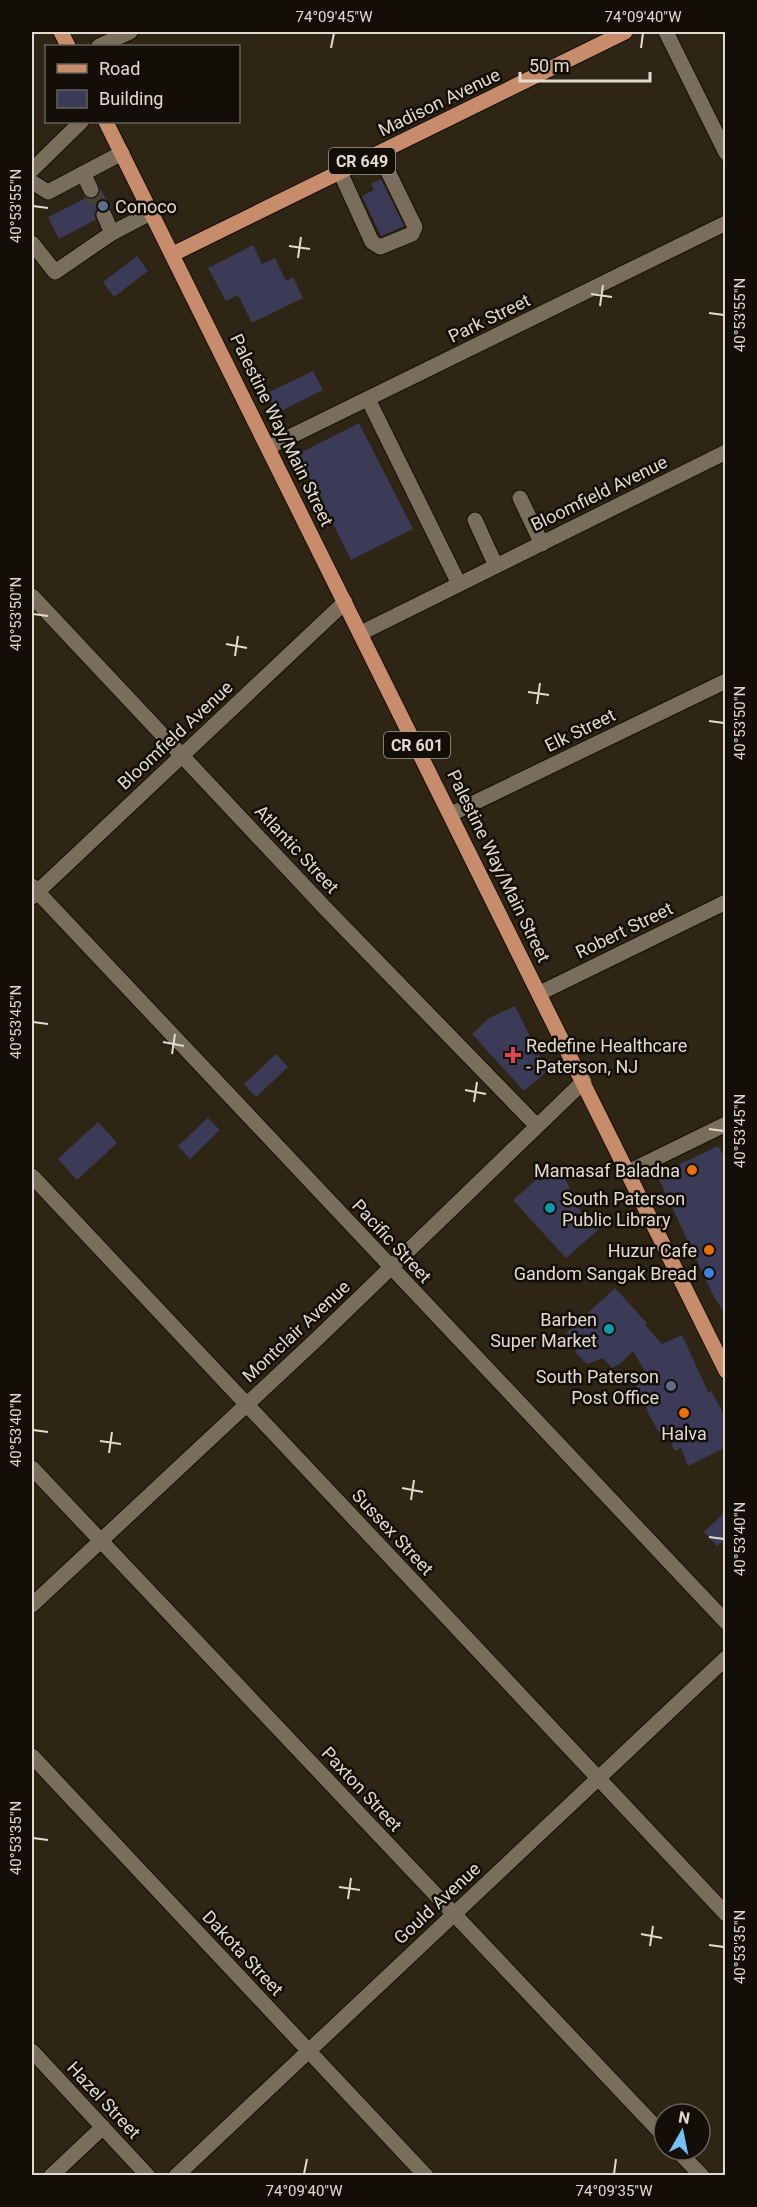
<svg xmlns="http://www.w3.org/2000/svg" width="757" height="2207" font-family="Roboto,sans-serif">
<rect width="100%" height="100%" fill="#2e2515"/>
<path fill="#3b3b57" d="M381,179l23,47 -23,10 -19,-40 12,-6 -3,-6z
M100,188l12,21 -6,-4 -6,1 -6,7 2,9 -1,-2 -36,19 -11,-22 36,-18v-3l6,4 6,-1 3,-4z
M253,245l9,19 13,-6 11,23 7,-4 10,21 -51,25 -14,-28 -12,6 -18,-33z
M137,256l11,15 -34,26 -11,-15z
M313,371l10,19 -46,23 -10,-20z
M359,423l54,106 -62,31 -53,-106z
M515,1006l32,65 -23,20 -52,-57 17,-16z
M276,1054l12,13 -32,30 -12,-13z
M208,1118l12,12 -30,29 -12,-13z
M98,1122l19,21 -40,37 -19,-21z
M718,1146l8,14v156l-14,-23 -55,-118z
M561,1170l24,50 6,-3 10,10 -35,31 -53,-58 24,-21 3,2z
M615,1288l32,35 -2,2 17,19 20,-9 26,57 3,-1 15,27v29l-38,19 -7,-18 -6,3 -10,-20 -5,3 -10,-17 -14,-33 13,-6 -16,-27 -12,12 -9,5 -9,-10 -16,6 -12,-12 3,-5 -12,-14z
M726,1511v28l-9,7 -13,-14z"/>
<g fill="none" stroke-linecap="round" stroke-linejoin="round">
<path stroke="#494031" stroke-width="15" stroke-dasharray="15 8" stroke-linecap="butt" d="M91,190l13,25"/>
<defs>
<path id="minor" d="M666,32l60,121
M99,46l31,-14
M32,170l49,-48
M340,172l32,70 8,5 32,-13 3,-7 -36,-74
M83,173l8,17
M32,182l16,10 74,-39
M104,215l8,18 40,-21
M32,243l23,29 57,-39
M368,399l91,185
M269,447l457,-224
M520,498l22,46
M475,520l21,46
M32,596l293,312 212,218
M361,633l365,-181
M451,814l275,-133
M32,886l694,736
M32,897l313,-295
M540,993l186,-91
M628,1172l98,-48
M32,1176l694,738
M32,1468l632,668
M32,1605l287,-268 265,-256
M32,1756l394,420
M32,2051l116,125
M677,2150l25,26
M51,2176l52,-49
M176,2176l550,-518"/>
<path id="major" d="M61,32l7,14
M106,122l620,1249
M173,254l452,-222"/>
</defs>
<use href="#minor" stroke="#160e02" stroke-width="17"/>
<use href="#major" stroke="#160e02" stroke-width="17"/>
<use href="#minor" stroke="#796e5c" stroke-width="15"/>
<use href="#major" stroke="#c78c6c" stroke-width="15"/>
</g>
<path fill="none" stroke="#e0dad0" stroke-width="2" d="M331,48l3,-15M641,48l2,-15M33,206l15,2M289,246l21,3M298,258l3,-21M591,294l21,3M600,306l3,-21M709,313l15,2M33,614l15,2M226,644l21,4M235,656l3,-20M528,692l21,3M537,704l3,-21M709,721l15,2M33,1022l15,2M163,1042l21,4M172,1054l3,-20M465,1090l21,4M474,1102l3,-20M709,1129l15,2M33,1430l15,2M100,1441l21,3M109,1453l3,-21M402,1488l21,4M411,1500l3,-20M709,1537l15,2M33,1838l15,2M339,1887l21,3M348,1899l3,-21M641,1934l21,4M709,1945l15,2M650,1946l3,-20M304,2174l3,-15M614,2174l2,-15"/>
<g fill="#5c6f8a" stroke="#130f08" stroke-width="2">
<circle cx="103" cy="206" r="6"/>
<circle cx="671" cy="1386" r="6"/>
</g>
<path fill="#e0444e" stroke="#130f08" stroke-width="2" d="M510 1046h6v6h6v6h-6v6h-6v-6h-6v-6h6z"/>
<g fill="#e8710a" stroke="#130f08" stroke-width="2">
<circle cx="692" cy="1170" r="6"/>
<circle cx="709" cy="1250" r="6"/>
<circle cx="684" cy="1413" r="6"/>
</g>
<g fill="#0f9aa8" stroke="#130f08" stroke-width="2">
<circle cx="550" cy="1208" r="6"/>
<circle cx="609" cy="1329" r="6"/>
</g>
<circle fill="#3f7fe0" stroke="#130f08" stroke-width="2" cx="709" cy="1273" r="6"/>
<g text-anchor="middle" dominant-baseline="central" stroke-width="5" stroke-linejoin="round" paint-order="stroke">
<g fill="#130f08" stroke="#a29d94" stroke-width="1.5">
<rect x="329" y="148" width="66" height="26" rx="4.5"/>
<rect x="384" y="732" width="66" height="26" rx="4.5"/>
</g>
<g font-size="16" font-weight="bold" fill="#e0dad0">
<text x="362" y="161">CR 649</text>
<text x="417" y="745">CR 601</text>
</g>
<g font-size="18" fill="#e0dad0" stroke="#130f08">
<text transform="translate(439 102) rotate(-26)">Madison Avenue</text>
<text transform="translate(489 318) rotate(-26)">Park Street</text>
<text transform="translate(282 430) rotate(64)">Palestine Way/Main Street</text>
<text transform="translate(599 493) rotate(-26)">Bloomfield Avenue</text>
<text transform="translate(580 730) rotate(-26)">Elk Street</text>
<text transform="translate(175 735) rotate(-43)">Bloomfield Avenue</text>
<text transform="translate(297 849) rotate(47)">Atlantic Street</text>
<text transform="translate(499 866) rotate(64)">Palestine Way/Main Street</text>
<text transform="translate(624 930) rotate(-26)">Robert Street</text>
<text transform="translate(392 1241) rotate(47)">Pacific Street</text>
<text transform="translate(296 1331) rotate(-43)">Montclair Avenue</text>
<text transform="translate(393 1532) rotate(47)">Sussex Street</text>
<text transform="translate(362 1789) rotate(47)">Paxton Street</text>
<text transform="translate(437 1903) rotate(-43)">Gould Avenue</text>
<text transform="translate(243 1953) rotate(47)">Dakota Street</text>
<text transform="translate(104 2100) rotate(47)">Hazel Street</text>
</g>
<g font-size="18" fill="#e0dad0" stroke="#130f08" text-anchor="end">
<text x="115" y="206" text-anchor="start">Conoco</text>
<text x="526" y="1045" text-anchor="start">Redefine Healthcare<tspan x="526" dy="21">- Paterson, NJ</tspan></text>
<text x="680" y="1170">Mamasaf Baladna</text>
<text x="562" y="1198" text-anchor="start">South Paterson<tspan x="562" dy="21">Public Library</tspan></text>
<text x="697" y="1250">Huzur Cafe</text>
<text x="697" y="1273">Gandom Sangak Bread</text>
<text x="597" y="1319">Barben<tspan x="597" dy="21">Super Market</tspan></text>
<text x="659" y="1376">South Paterson<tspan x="659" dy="21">Post Office</tspan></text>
<text x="684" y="1433" text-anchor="middle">Halva</text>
</g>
</g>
<rect width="757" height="2207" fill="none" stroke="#130f08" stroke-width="66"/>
<rect x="45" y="45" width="195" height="78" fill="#130f08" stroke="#656058" stroke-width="1.5"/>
<rect x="57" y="64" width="30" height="9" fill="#c78c6c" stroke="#656058" stroke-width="1.5"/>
<text x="99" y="75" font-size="18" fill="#e0dad0">Road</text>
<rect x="57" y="90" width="30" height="18" fill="#3b3b57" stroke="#656058" stroke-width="1.5"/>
<text x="99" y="105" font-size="18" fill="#e0dad0">Building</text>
<g transform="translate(682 2132) rotate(9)"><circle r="28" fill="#130f08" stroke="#656058" stroke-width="1.5"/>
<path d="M0-4.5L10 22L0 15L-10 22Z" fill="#75c0f6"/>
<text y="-9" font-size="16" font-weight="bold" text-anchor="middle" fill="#e0dad0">N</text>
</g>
<path d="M520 72v9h130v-9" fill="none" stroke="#e0dad0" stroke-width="3"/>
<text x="529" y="72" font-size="18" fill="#e0dad0" stroke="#130f08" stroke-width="4.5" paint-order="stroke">50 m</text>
<rect x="33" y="33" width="691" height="2141" fill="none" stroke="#e0dad0" stroke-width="2"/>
<g font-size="15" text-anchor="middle" fill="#e0dad0">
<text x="334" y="22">74°09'45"W</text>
<text x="643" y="22">74°09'40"W</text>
<text transform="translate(16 206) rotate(-90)" y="5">40°53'55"N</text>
<text transform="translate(740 315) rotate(-90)" y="5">40°53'55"N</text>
<text transform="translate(16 614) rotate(-90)" y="5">40°53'50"N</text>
<text transform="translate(740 723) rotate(-90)" y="5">40°53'50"N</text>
<text transform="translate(16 1022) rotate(-90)" y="5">40°53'45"N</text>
<text transform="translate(740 1131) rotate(-90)" y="5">40°53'45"N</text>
<text transform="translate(16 1430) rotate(-90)" y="5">40°53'40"N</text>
<text transform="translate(740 1539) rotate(-90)" y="5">40°53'40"N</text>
<text transform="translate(16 1838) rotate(-90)" y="5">40°53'35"N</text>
<text transform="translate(740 1947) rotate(-90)" y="5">40°53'35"N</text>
<text x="304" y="2196">74°09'40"W</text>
<text x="614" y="2196">74°09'35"W</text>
</g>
</svg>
